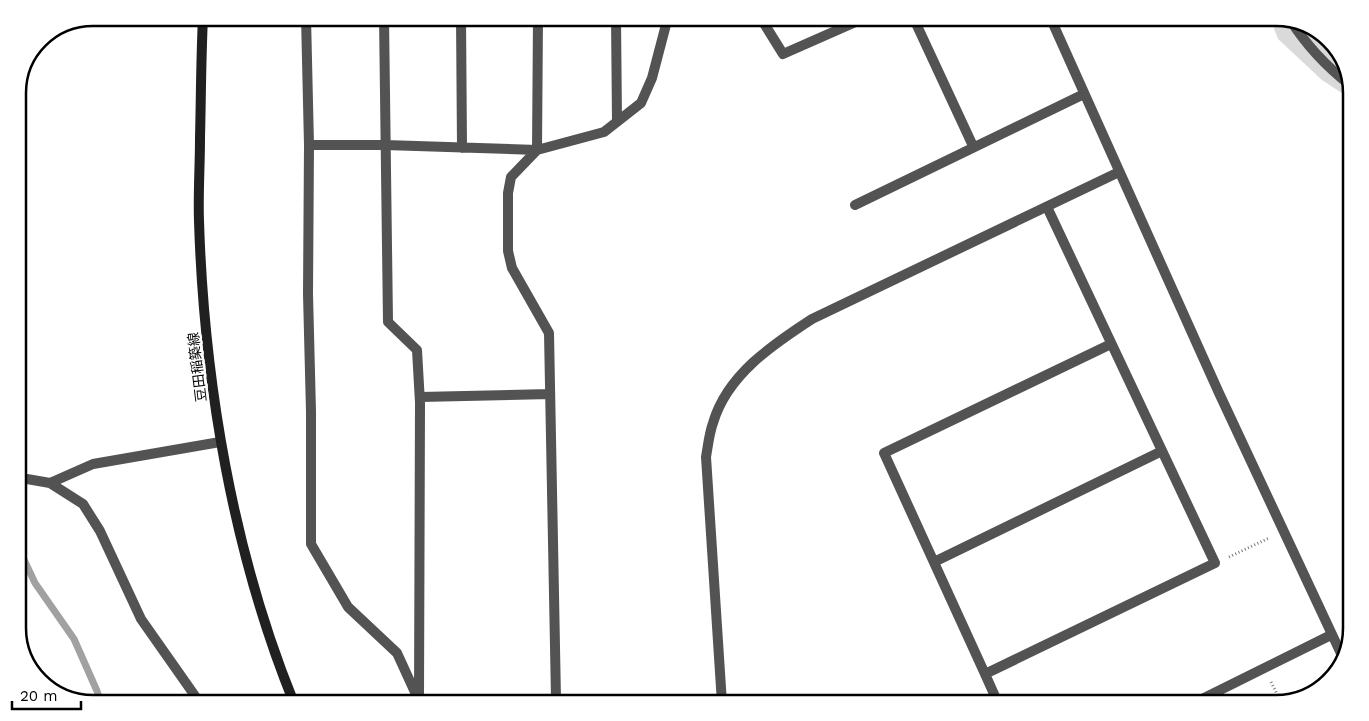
<svg xmlns="http://www.w3.org/2000/svg" width="1369" height="721" font-family="'Work Sans','Noto Sans JP',sans-serif">
<rect width="100%" height="100%" fill="#fff"/>
<path fill="#dadada" d="M1270,18l40,7 29,26 12,37v11l-29,-19 -44,-41z"/>
<g fill="none" stroke-linecap="round" stroke-linejoin="round">
<path stroke="#a1a1a1" stroke-width="7" d="M18,547l17,36 39,56 23,52 4,12"/>
<path stroke="#757575" stroke-width="3" stroke-dasharray="1 2.5" stroke-linecap="butt" d="M1229,557l40,-19
M1271,682l10,20"/>
<path stroke="#535353" stroke-width="10" d="M1291,21c16,25 36,46 59,64"/>
<path stroke="#535353" stroke-width="10" d="M306,17l3,128 -1,149 3,118v132l37,63 49,46 22,48
M384,17l4,305 29,28 3,53 -1,295
M461,17l1,131
M538,17l-1,133 -26,27 -3,16v58l4,17 37,65 7,366
M616,17l1,105
M760,17l23,37 84,-37
M913,17l60,129
M309,145h76l152,5 67,-18 37,-29 11,-25 16,-61
M855,205l229,-111
M1047,207l168,356 -230,111 -101,-221 227,-109
M420,397l130,-3
M18,480l9,-1 23,4 33,21 17,27 41,88 59,84
M50,483l43,-19 127,-22
M934,562l228,-111
M985,674l13,29
M419,701l137,-2 63,2 9,2
M1194,703l137,-68"/>
<path stroke="#535353" stroke-width="10" d="M1050,17l169,376 125,267
M722,703l-16,-246c2,-11 3,-23 7,-34 14,-48 59,-78 99,-104l307,-147"/>
<path stroke="#202020" stroke-width="10" d="M203,17c-2,41 -2,81 -3,121 0,28 -2,56 -1,83 5,162 34,332 95,482"/>
</g>
<g text-anchor="middle" dominant-baseline="central" stroke-width="5" stroke-linejoin="round" paint-order="stroke">
<g font-size="14" fill="#000" stroke="#fff">
<text transform="translate(197 367) rotate(-97)">豆田稲築線</text>
</g>
</g>
<path d="M0 0H1369V721H0ZM93 26H1276A67 67 0 0 1 1343 93V628A67 67 0 0 1 1276 695H93A67 67 0 0 1 26 628V93A67 67 0 0 1 93 26Z" fill="#fff" fill-rule="evenodd"/>
<path fill="none" stroke="#000" stroke-width="2.5" d="M93 26H1276A67 67 0 0 1 1343 93V628A67 67 0 0 1 1276 695H93A67 67 0 0 1 26 628V93A67 67 0 0 1 93 26Z"/>
<path d="M12 701v8h69v-8" fill="none" stroke="#000000" stroke-width="2.5"/>
<text x="20" y="701" font-size="15" fill="#000000" stroke="#ffffff" stroke-width="4" paint-order="stroke">20 m</text>
</svg>
